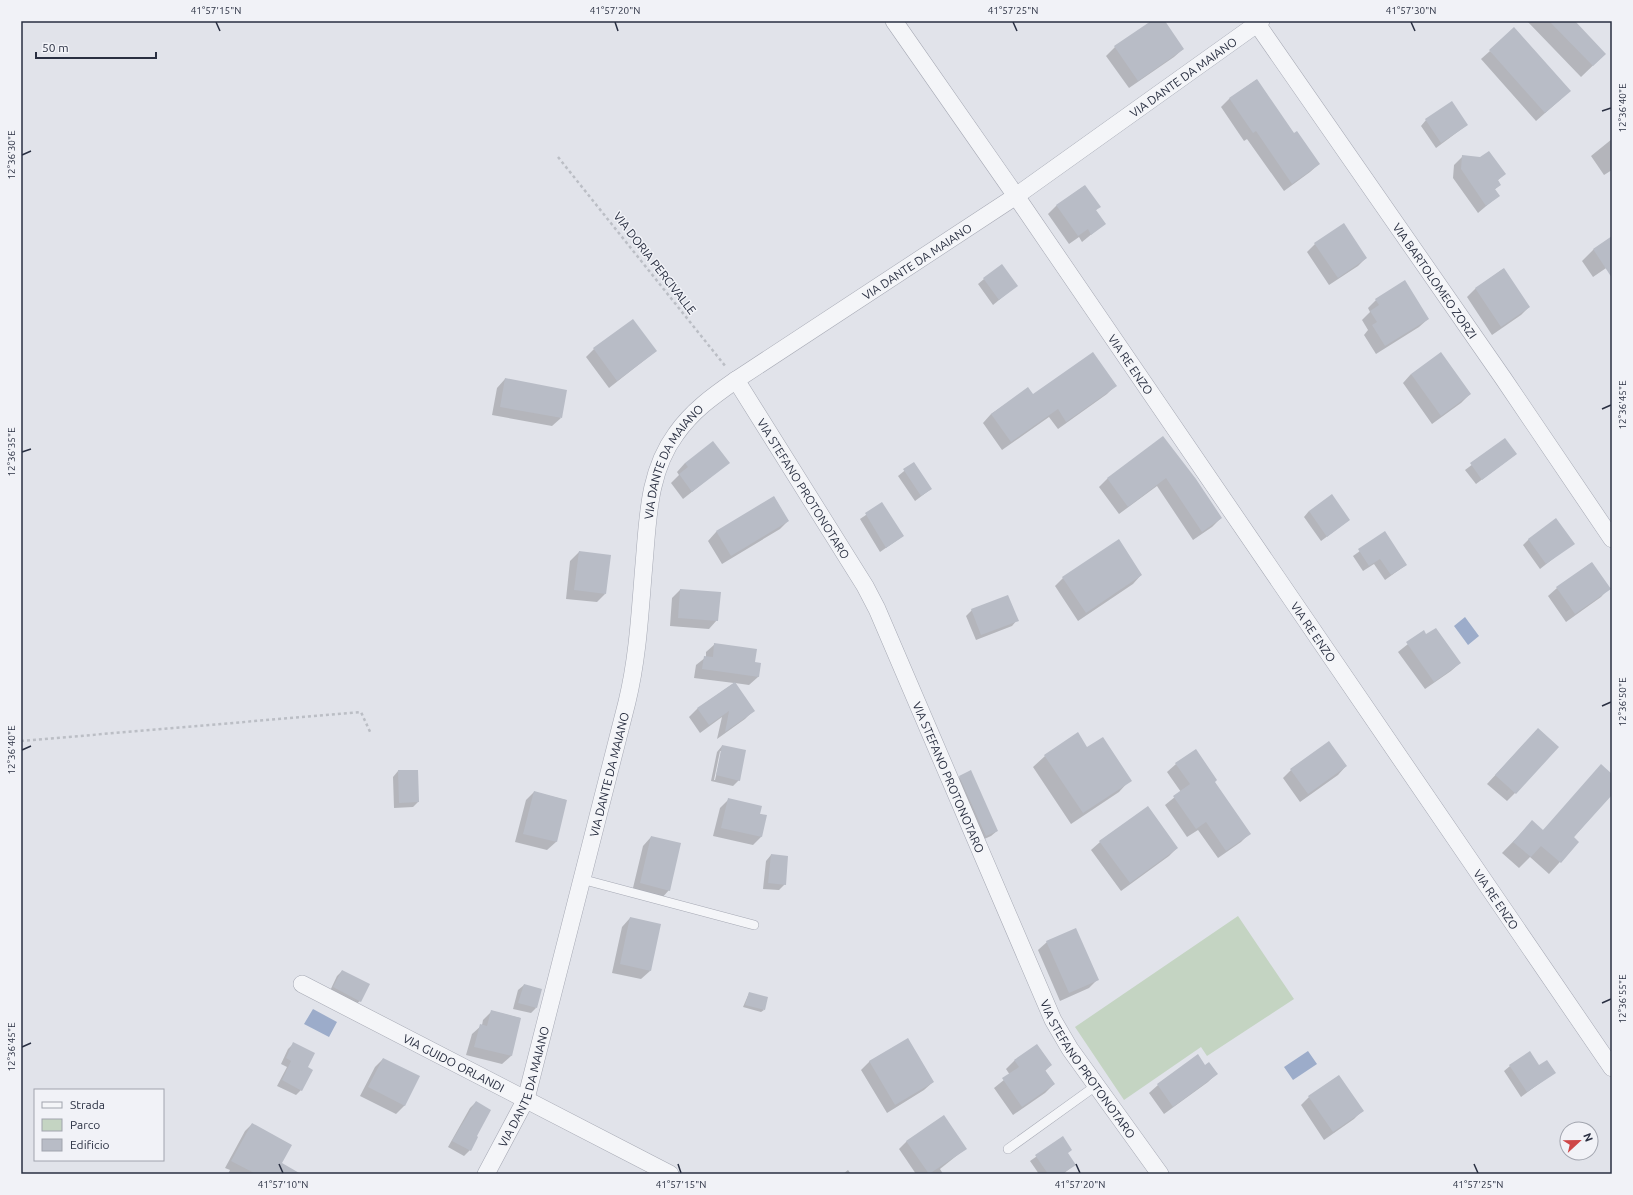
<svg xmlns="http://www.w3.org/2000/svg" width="1633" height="1195" font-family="Ubuntu,sans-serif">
<rect width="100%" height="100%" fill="#e1e3ea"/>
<path fill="#c4d4c2" d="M1238,916l56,83 -87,57 -6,-9 -77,53 -49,-73z"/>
<path fill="#9cacca" d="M1465,617l14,19 -11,9 -14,-19z
M313,1009l24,13 -8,15 -25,-13z
M1308,1051l9,13 -24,16 -9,-13z"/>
<path fill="#0003" fill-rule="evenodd" d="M1152,21h12l19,28 -9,8 -45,31 -23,-32 9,-9z
M1527,21h46l32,33 -24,23z
M1490,51l71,48 -25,22 -55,-62z
M1256,80l38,54 25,30 -9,8 -26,19 -37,-52 -3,2 -23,-34 8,-8z
M1426,120l41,5 -31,23 -15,-22z
M1612,139v31l-8,5 -13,-19z
M1463,156l41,18 -7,7 3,4 -6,5 4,6 -20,17 -25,-35 1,-13z
M1084,186l15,21 -4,4 9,13 -22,18 -3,-5 -10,7 -21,-30 8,-8z
M1612,237v27l-19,13 -11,-16 11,-11z
M1315,244l51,14 -8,8 -29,19 -22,-33z
M1503,269l26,38 -8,8 -29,20 -25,-38 8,-8z
M984,279l32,7 -23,19 -15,-21z
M1376,300l52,19 -9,8 -43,27 -12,-19 4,-5 -6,-10 8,-8 -2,-4z
M594,349l62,2 -47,37 -23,-31z
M1411,374l59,20 -9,9 -29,21 -29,-41z
M505,379l56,39 -9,8 -60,-11 5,-27z
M1115,386l-8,8 -49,35 -9,-12 -47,33 -19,-27 8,-9 37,-25 5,6z
M1163,438l58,80 -9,9 -19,13 -36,-54 -38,28 -20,-27 8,-8z
M1505,440l11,14 -40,30 -11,-14z
M685,463h43l-45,36 -12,-16 8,-8 -2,-3z
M914,463l17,26 -16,12 -17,-25z
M774,497l14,24 -8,8 -58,35 -14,-23 8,-9z
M882,504l21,32 -23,16 -20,-33z
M1309,511l40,9 -28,21 -17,-24z
M1385,533l21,32 -21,15 -11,-16 -11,7 -10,-15z
M1529,539l44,4 -33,26 -17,-24z
M579,552l26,42 -8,8 -31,-3 4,-38z
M1591,563l18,25 -8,9 -35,25 -18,-26 9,-8z
M1141,575l-8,9 -55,37 -23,-35 8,-8z
M680,590l37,30 -8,9 -39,-3 2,-28z
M972,610l45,10 -5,6 -36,14 -10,-24z
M1423,632l3,4 34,27 -9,8 -26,18 -27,-37z
M715,644l39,19 6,1 -2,13 -9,8 -14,-2 18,28 -8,8 -28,20 5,-22 -22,16 -11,-16 8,-8 37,-26 -40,-5 2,-13 10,-8v-5z
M1538,729l-23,64 -8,8 -20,-17z
M722,746l17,34 -6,6 -22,-5 6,-29zM720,751h2l-7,29h-1z
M1087,748l43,32 -11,12 -48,32 -38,-57 12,-11z
M1176,764l38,18 35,52 -8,8 -23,16 -20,-28 -11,7 -22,-32 16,-13 -14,-20z
M1346,766l-8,9 -38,27 -17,-24 8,-8z
M398,771h19l1,31 -5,5 -19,1 -1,-31z
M1612,775v18l-39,45 5,4 -29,32 -19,-17 -11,11 -17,-15 30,-31 10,9z
M960,777l37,54 -6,5 -11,5 -26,-59z
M534,792l32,8 -10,42 -9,8 -32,-8 11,-42z
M728,800l37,16 -4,21 -8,8 -40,-9 7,-28z
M651,837l18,53 -8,9 -29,-7 11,-46z
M1100,842l77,6 -8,8 -48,35 -30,-41z
M771,855l14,29 -6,6 -16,-1 3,-28z
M630,918l20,53 -9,8 -29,-6 10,-46z
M1047,942l50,38 -8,8 -29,13 -22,-51z
M342,971l18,30 -6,5 -25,-13 8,-17z
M524,985l12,23 -5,5 -18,-4 5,-19z
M749,993l15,17 -3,2 -18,-5z
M492,1011l28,7 -9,38 -9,8 -36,-9 6,-21 10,-9 1,-5z
M294,1043l13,25 -6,22 -5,5 -19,-9 10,-19 -6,-3 7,-15z
M1037,1045l14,20 -6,6 9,13 -9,9 -32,22 -19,-27 16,-13 -4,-6 8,-8z
M1198,1056l7,10 11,8 -8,8 -44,32 -15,-21 9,-8z
M383,1059l22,46 -9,9 -36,-18 15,-29z
M870,1061l63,21 -9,8 -37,23 -26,-43z
M1510,1066h29l16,6 -34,25 -17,-26z
M1309,1097l53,14 -8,8 -30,21 -23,-35z
M476,1102l-1,34 2,1 -7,13 -6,6 -16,-9 22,-39z
M252,1124l28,40 4,10h-56l2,-4 -5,-2 20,-37z
M1063,1138l4,16 7,11 -11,9h-24l-9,-13z
M907,1141l58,8 -25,20 3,5h-27l-17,-25z
M848,1170l3,4h-8z"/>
<path fill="#b8bcc6" d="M1151,21h14l19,28 -46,32 -24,-35z
M1549,21h26l31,33 -13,12z
M1514,27l57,64 -26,22 -56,-63z
M1257,79l37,54 3,-2 23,33 -28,20 -36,-53 -3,2 -24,-35z
M1452,101l16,24 -27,18 -16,-24z
M1489,151l17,23 -8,6 3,5 -6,4 5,7 -14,10 -25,-37 1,-14 18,2z
M1085,185l16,22 -5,3 10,14 -15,11 -3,-6 -10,7 -22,-31z
M1344,223l23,35 -29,20 -24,-35z
M1612,236v42l-19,-29z
M1002,264l16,22 -19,14 -16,-22z
M1504,268l26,39 -29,20 -26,-39z
M1405,280l24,39 -44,27 -13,-21 5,-3 -7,-11 9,-6 -4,-6z
M633,319l24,32 -40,30 -24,-33z
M1093,352l24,34 -51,36 -8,-13 -47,33 -20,-28 37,-27 5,7z
M1441,352l30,42 -30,22 -30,-42z
M505,378l62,12 -5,28 -62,-11z
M1163,436l33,43 26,39 -20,14 -36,-54 -38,29 -21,-29z
M1505,438l12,16 -35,26 -12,-17z
M713,441l17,22 -38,29 -13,-18 9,-7 -3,-4z
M914,462l18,27 -11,7 -18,-27z
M1332,494l18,26 -23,17 -18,-26z
M774,496l15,25 -58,35 -15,-25z
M882,502l22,34 -18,12 -21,-35z
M1556,518l19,26 -29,20 -18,-25z
M1385,531l22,34 -16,10 -11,-16 -11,7 -11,-17z
M1119,539l23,36 -56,38 -24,-36z
M579,551l32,4 -5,39 -32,-4z
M1592,562l19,27 -36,25 -19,-27z
M680,589l41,3 -3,29 -40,-3z
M1008,595l11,26 -38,14 -10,-26z
M1436,628l25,35 -27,19 -28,-40 18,-12 2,4z
M714,643l43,6 -2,13 6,1 -2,14 -57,-8 2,-13 9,1z
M735,682l20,29 -30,21 4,-21 -20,14 -12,-17z
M1538,728l21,19 -43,47 -21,-19z
M1078,732l9,15 16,-10 29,44 -49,32 -39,-58z
M1329,741l18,25 -39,28 -18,-25z
M722,745l24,5 -6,31 -24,-6z
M1196,749l21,31 -2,2 36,52 -25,17 -20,-29 -10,7 -23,-33 17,-12 -15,-21z
M1601,764l11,10v21l-38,42 5,5 -18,21 -20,-17 -10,11 -18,-15 19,-22 11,10z
M398,770h20l1,32 -20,1z
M971,770l27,61 -12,5 -27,-60z
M534,791l33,9 -10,42 -34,-8z
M728,798l34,8 -2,8 7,1 -5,22 -41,-9z
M1148,806l30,42 -48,35 -31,-42z
M651,836l30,7 -11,48 -30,-8z
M771,854l17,2 -2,29 -18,-2z
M630,917l31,7 -10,47 -31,-7z
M1076,928l23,52 -30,13 -23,-52z
M342,970l28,14 -9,18 -28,-15z
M524,984l18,5 -5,19 -19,-5z
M749,992l19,5 -3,13 -20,-5z
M491,1010l30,8 -9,38 -38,-9 6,-23 7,2z
M908,1038l26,44 -39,23 -26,-44z
M293,1042l22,11 -7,14 5,3 -11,21 -20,-11 9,-19 -5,-3z
M1037,1044l15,21 -7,5 10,14 -33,23 -20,-29 17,-11 -5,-7z
M1530,1051l9,14 8,-5 9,13 -29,19 -18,-27z
M1198,1054l7,11 4,-3 9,12 -45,33 -16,-23z
M383,1058l37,18 -15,30 -37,-19z
M1339,1075l25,36 -31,21 -25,-36z
M476,1101l15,9 -14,26 1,1 -7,14 -19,-10z
M944,1115l23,34 -38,25 -23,-33z
M252,1123l40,22 -10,18 19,11h-45l-25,-13z
M1063,1136l9,14 -4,3 8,12 -14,9h-14l-13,-19z"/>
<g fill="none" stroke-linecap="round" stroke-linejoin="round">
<defs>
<path id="lane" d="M581,879l173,46
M1008,1149l89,-64"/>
<g id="street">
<path id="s1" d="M894,21l122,175 596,872"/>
<path id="s2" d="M1255,21l248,357 109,161"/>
<path id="s3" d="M736,380l129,206 12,23 176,411 17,29 90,125"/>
<path id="s4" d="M302,984l368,190"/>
<path id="s5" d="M486,1174l40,-75 101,-397c11,-45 13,-91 17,-138 4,-45 4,-92 32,-130 16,-23 37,-38 60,-54l280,-184 245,-175"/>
</g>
</defs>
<use href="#lane" stroke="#a6a9b4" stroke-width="10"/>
<use href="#street" stroke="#a6a9b4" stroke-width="18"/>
<path stroke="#bbbec5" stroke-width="2.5" stroke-dasharray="3 3" stroke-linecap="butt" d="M558,157l168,210
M21,741l340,-29 10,22"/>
<use href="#lane" stroke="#f4f5f8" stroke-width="9"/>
<use href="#street" stroke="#f4f5f8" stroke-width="17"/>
</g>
<path fill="none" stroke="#292f41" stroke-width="1.5" d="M216,22l4,9M615,22l3,9M1013,22l4,9M1411,22l4,9M1602,111l9,-3M22,155l9,-4M1602,409l9,-4M22,452l9,-3M1602,706l9,-4M22,750l9,-4M1602,1003l9,-4M22,1047l9,-4M279,1164l4,9M678,1164l3,9M1076,1164l4,9M1474,1164l4,9"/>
<g text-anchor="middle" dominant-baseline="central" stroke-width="3" stroke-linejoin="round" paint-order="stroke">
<g font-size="12" fill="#292f41" stroke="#f1f2f7">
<text stroke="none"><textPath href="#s5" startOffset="1391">VIA DANTE DA MAIANO</textPath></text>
<text stroke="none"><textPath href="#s5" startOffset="1067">VIA DANTE DA MAIANO</textPath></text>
<text transform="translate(655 263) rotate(52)">VIA DORIA PERCIVALLE</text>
<text stroke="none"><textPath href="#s2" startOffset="316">VIA BARTOLOMEO ZORZI</textPath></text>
<text stroke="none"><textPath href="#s1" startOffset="417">VIA RE ENZO</textPath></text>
<text stroke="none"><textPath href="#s5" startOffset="743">VIA DANTE DA MAIANO</textPath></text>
<text stroke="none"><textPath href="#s3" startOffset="128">VIA STEFANO PROTONOTARO</textPath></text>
<text stroke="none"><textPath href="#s1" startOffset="741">VIA RE ENZO</textPath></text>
<text stroke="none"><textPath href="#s5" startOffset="420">VIA DANTE DA MAIANO</textPath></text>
<text stroke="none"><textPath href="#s3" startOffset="452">VIA STEFANO PROTONOTARO</textPath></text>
<text stroke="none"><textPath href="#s1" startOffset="1065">VIA RE ENZO</textPath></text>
<text stroke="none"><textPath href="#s4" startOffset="171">VIA GUIDO ORLANDI</textPath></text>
<text stroke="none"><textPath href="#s3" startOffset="776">VIA STEFANO PROTONOTARO</textPath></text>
<text stroke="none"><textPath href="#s5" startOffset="96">VIA DANTE DA MAIANO</textPath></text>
</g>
</g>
<rect width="1633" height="1195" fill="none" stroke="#f1f2f7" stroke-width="44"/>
<rect x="34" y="1089" width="130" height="72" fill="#f1f2f7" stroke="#a1a4ae"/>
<rect x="42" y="1102" width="20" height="6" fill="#f4f5f8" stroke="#a1a4ae"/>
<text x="70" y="1109" font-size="12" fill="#292f41">Strada</text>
<rect x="42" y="1119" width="20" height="12" fill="#c4d4c2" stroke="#a1a4ae"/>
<text x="70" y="1129" font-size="12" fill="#292f41">Parco</text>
<rect x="42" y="1139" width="20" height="12" fill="#b8bcc6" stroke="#a1a4ae"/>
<text x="70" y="1149" font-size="12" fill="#292f41">Edificio</text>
<g transform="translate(1579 1141) rotate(68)"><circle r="19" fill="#f1f2f7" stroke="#a1a4ae"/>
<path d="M0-3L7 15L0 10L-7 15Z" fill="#ce4748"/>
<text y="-6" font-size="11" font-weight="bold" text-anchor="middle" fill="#292f41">N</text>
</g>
<path d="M36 52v6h120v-6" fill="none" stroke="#292f41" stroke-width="2"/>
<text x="42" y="52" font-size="12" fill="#292f41" stroke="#f1f2f7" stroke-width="3" paint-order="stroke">50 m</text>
<rect x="22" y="22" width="1589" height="1151" fill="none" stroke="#292f41" stroke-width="1.5"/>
<g font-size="10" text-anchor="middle" fill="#292f41">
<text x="216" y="14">41°57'15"N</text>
<text x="615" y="14">41°57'20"N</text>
<text x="1013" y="14">41°57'25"N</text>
<text x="1411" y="14">41°57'30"N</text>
<text transform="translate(1622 108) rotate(-90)" y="4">12°36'40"E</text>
<text transform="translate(11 155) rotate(-90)" y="4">12°36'30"E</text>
<text transform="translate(1622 405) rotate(-90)" y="4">12°36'45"E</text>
<text transform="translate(11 452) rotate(-90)" y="4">12°36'35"E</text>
<text transform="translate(1622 702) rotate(-90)" y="4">12°36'50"E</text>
<text transform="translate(11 750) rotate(-90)" y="4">12°36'40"E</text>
<text transform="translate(1622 999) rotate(-90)" y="4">12°36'55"E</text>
<text transform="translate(11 1047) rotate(-90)" y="4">12°36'45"E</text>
<text x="283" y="1188">41°57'10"N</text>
<text x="681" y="1188">41°57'15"N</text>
<text x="1080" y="1188">41°57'20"N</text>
<text x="1478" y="1188">41°57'25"N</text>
</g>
</svg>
